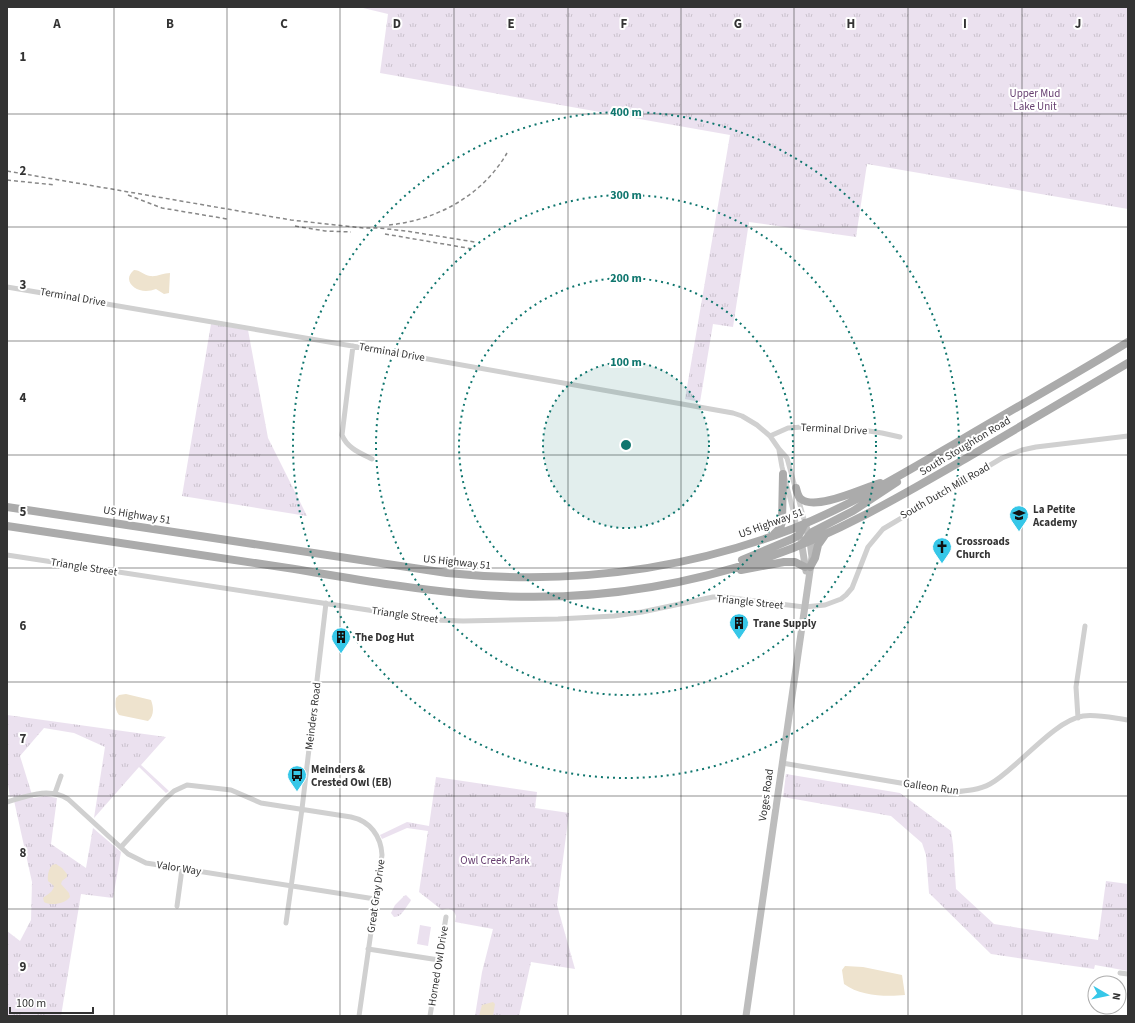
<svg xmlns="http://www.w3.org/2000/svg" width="1135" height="1023" font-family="'Source Sans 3',sans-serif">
<defs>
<pattern id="park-tufts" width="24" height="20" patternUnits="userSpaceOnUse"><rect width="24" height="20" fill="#ebe1ef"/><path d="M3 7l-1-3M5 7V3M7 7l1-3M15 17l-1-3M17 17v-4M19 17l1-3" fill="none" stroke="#cac2cd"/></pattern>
</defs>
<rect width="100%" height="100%" fill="#fff"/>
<path fill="#ebe1ef" d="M420,925l11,2 -3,19 -11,-2z"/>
<path fill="url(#park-tufts)" d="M359,7h769v202l-261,-45 -11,73 -107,-15 -16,105 -20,-3 -13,78 -15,-3 45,-264 -350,-62 8,-59z
M211,324l37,6 20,108 39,78 -125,-20z
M7,715l159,22 -25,28 28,26 -3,2 -27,-26 -45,51 11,-71 -31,-14 -30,-5 -24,28 13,42 13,-2 11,2 -6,46 35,24 7,-40 28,24 -8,46 -32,-4 -20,122h-54v-85l13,10 11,-21 1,-38 -19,-86 -3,1 -3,-19z
M786,774l114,19 51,38 2,14 3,44 38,35 104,16 8,-59 22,3v87l-33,-6 -1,4 -103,-15 -62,-61 -3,-38 -4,-12 -31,-27 -108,-19z
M436,777l101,15 -2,16 34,5 -12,92 18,64 -44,-7 -12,54h-44l7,-44 11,-43 -38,-7 1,-6c-2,-7 -8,-9 -14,-6l-23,-18 9,-61 -21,-3 -25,11 -2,-4 27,-13 22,4z
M406,895l5,5 -1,2c-4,5 -9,16 -16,15l-3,-4 4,-8 9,-9z"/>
<path fill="#eee3ce" d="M134,270c6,0 10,5 16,6 7,1 13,-3 20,-3l-1,20 -5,1 -8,-5c-3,1 -7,2 -10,2 -12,0 -24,-11 -12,-21z
M126,694l25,6c3,8 3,16 -3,21l-29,-6c-4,-5 -4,-11 -3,-17l3,-3z
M56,864l6,4 5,6v3l-5,4 -1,3 8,9 1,4c-5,7 -19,9 -26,5l-1,-4c5,-4 10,-6 11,-12l-6,-5c-1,-6 1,-12 4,-16z
M845,966l18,1 39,8 3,20c-19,2 -45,1 -61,-11l-2,-14z
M493,1002l2,2 -2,12h-14l3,-11z"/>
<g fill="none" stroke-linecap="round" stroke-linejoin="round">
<path stroke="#d0d0d0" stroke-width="5" d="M7,287l404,69 322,57 9,3 15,9 13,11 9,13 8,9 18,65
M353,346l-11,89c5,13 18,18 30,24
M770,436l18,-8 15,-1 66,4 13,2 18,4
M779,450l3,17 15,59
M7,555l427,65 29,1 95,-2 56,-3 28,-4 71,-15h11l80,10 21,-2 16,-6 5,-4 6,-7 16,-41 15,-18 119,-71 20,-8 14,-3 92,-11
M1078,718l-2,-31 9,-61
M782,763l172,29c12,-1 25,-2 36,-8 27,-15 63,-63 93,-68 14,-2 30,2 45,4
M55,793l6,-17
M7,802c21,-6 41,-15 61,-3l60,55 18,9 229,36
M121,847l42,-46 11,-10 13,-6 44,5 30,13 90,14c19,4 30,19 31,38l-23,161
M177,906l5,-37
M286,923l16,-114 24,-206
M368,949l71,11
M1120,973l8,1
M430,1016l16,-99"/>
<path stroke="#bdbdbd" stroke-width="7" d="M801,540l5,31
M746,1016l66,-459 -2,-16 -5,-18"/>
<path stroke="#ababab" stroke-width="8" d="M796,488c1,4 2,9 5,11 15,12 62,-11 79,-16
M7,507l440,66c119,12 233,-1 345,-44 58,-23 110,-55 164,-86 57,-34 115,-66 172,-101
M7,526c94,14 188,28 281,42 61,10 122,21 182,26 101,9 203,-4 299,-37 69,-24 132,-61 196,-98 54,-32 109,-64 163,-96
M774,534l6,-6 2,-6 1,-48
M802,544l10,-12 41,-21 44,-29
M742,560l50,-21 7,-4 6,-12
M810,567l5,-9 3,-13 7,-10
M741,570l43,-8h11l10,5"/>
<path stroke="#888" stroke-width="1.5" stroke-dasharray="4 3" stroke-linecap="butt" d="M7,171l284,49 72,8h16l27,3 69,11
M7,180l48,5
M128,195l34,13 65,11
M389,225c48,-5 93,-29 118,-72
M295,226l30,5 26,1
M385,234l88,15"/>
</g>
<path fill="none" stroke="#333" stroke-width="1" stroke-opacity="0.55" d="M114,7v1009M227,7v1009M340,7v1009M454,7v1009M568,7v1009M681,7v1009M794,7v1009M908,7v1009M1022,7v1009M7,114h1121M7,227h1121M7,341h1121M7,455h1121M7,568h1121M7,682h1121M7,796h1121M7,909h1121"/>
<circle cx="626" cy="445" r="83" fill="#0f766e" fill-opacity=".12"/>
<g fill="none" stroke="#0f766e" stroke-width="2" stroke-dasharray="2 4">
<circle cx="626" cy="445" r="83"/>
<circle cx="626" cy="445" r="167"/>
<circle cx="626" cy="445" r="250"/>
<circle cx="626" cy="445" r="333"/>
</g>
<defs>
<symbol id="school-pin" viewBox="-11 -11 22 30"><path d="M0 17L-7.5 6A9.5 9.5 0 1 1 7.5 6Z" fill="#36c7e8" stroke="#fff"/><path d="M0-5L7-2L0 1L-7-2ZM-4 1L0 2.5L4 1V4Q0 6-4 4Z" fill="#111"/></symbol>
<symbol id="church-pin" viewBox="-11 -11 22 30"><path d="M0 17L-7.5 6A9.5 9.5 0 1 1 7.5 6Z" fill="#36c7e8" stroke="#fff"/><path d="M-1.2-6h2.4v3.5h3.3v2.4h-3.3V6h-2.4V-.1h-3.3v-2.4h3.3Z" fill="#111"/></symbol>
<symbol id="building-pin" viewBox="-11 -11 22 30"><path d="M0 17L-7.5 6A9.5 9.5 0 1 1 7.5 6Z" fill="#36c7e8" stroke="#fff"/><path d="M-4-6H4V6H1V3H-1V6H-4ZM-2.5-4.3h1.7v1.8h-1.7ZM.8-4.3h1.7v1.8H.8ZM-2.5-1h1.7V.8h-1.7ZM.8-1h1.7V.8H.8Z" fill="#111"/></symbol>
<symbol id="bus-pin" viewBox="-11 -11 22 30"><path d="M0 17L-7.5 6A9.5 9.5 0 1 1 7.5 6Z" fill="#36c7e8" stroke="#fff"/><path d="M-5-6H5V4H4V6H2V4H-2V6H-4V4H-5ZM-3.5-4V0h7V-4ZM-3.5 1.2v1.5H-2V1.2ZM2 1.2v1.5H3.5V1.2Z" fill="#111"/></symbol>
</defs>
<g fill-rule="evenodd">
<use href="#school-pin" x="1008" y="504" width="22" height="30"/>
<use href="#church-pin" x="931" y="536" width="22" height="30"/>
<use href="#building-pin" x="728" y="612" width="22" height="30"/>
<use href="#building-pin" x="330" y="626" width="22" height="30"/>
<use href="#bus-pin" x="286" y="764" width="22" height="30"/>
</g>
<g text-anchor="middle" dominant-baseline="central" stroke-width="4" stroke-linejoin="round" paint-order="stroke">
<g font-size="11" fill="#663e70" stroke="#fff">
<text x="1035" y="93">Upper Mud<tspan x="1035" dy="13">Lake Unit</tspan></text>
<text x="495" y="860">Owl Creek Park</text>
</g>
<g font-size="11" fill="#333" stroke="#fff">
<text transform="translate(73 297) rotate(10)">Terminal Drive</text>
<text transform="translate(392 352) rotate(10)">Terminal Drive</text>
<text transform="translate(834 429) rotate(3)">Terminal Drive</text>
<text transform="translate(965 446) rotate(-31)">South Stoughton Road</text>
<text transform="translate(945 491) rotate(-30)">South Dutch Mill Road</text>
<text transform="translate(137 515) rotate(9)">US Highway 51</text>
<text transform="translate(771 523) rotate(-20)">US Highway 51</text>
<text transform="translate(457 562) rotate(6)">US Highway 51</text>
<text transform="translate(84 567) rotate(9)">Triangle Street</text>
<text transform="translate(750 602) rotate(6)">Triangle Street</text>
<text transform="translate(405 615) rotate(8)">Triangle Street</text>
<text transform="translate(313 716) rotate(-83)">Meinders Road</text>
<text transform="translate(931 787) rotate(8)">Galleon Run</text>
<text transform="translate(766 795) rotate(-82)">Voges Road</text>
<text transform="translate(179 868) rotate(9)">Valor Way</text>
<text transform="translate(376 896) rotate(-82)">Great Gray Drive</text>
<text transform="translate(438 966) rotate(-81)">Horned Owl Drive</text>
</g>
<g font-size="11" font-weight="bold" fill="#333" stroke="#fff" text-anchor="start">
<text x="1033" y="509">La Petite<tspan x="1033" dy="13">Academy</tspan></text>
<text x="956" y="541">Crossroads<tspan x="956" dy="13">Church</tspan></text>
<text x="753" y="623">Trane Supply</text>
<text x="355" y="637">The Dog Hut</text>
<text x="311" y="769">Meinders &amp;<tspan x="311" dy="13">Crested Owl (EB)</tspan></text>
</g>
</g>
<g font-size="13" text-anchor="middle" font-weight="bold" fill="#333" stroke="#fff" stroke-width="4" stroke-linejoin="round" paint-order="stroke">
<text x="57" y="28">A</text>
<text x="170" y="28">B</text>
<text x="284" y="28">C</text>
<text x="397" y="28">D</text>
<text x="511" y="28">E</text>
<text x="624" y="28">F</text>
<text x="738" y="28">G</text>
<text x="851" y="28">H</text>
<text x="965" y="28">I</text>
<text x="1078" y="28">J</text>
<text x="23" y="61">1</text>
<text x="23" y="175">2</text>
<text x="23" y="289">3</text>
<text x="23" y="402">4</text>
<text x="23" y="516">5</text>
<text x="23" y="630">6</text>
<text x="23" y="743">7</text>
<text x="23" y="857">8</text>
<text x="23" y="971">9</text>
</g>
<circle cx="626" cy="445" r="6" fill="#0f766e" stroke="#fff" stroke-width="2"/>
<g font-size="12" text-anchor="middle" font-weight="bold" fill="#0f766e" stroke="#fff" stroke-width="4" stroke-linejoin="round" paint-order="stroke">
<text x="626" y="116">400 m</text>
<text x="626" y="199">300 m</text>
<text x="626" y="282">200 m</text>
<text x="626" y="366">100 m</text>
</g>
<rect width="1135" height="1023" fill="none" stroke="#333333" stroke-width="16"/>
<g transform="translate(1107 995) rotate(99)"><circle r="19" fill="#ffffff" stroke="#adadad"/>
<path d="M0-3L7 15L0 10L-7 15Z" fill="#36c7e8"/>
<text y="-6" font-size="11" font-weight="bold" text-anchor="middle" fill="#333333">N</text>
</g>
<path d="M10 1007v6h83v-6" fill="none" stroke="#333333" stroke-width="2"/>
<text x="16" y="1007" font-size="12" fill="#333333" stroke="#ffffff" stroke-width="3" paint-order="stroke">100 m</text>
</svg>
